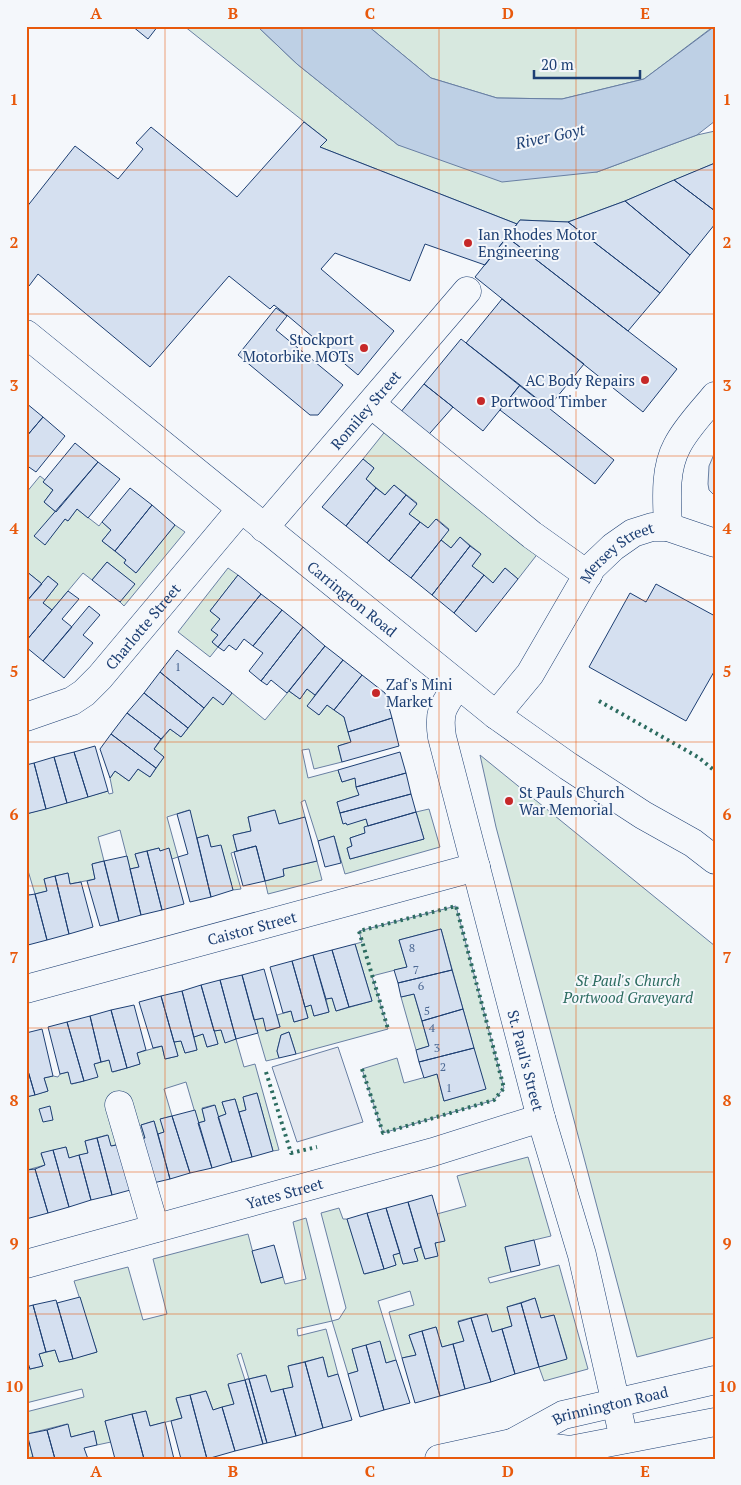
<svg xmlns="http://www.w3.org/2000/svg" width="741" height="1485" font-family="'PT Serif',serif">
<rect width="100%" height="100%" fill="#f4f7fb"/>
<path fill="#d7e8df" stroke="#687fa3" d="M184,26h73l40,38 101,81 199,27 100,-37 18,-4v32l-90,38 -57,21 -48,-2 -3,4 -197,-77 7,-7z
M368,26h346l-70,53 -82,20 -65,-1 -66,-20z
M387,429l152,123 -21,27 -13,-11 -12,15 -21,-17 9,-12 -21,-17 -9,11 -10,-8 8,-11 -12,-10 -9,9 -19,-14 8,-11 -23,-18 -9,10 -19,-16 8,-11 -11,-9z
M40,476l5,4 -2,2 10,8 -9,12 12,10 -11,32 20,-25 3,2 9,-12 22,17 3,-4 9,8 -9,11 24,19 -2,3 12,10 39,-48 10,7 -61,74 -4,-4 14,-18 -27,-22 -15,18 -9,-7 -31,37 -9,-7 15,-19 -10,-8 -6,8 -16,-13v-78z
M228,568l10,7 -28,36 10,8 -8,11 6,5 -6,7 6,5 -8,10 -32,-25z
M307,689l8,6 -7,11 11,9 8,-10 17,12 7,25 -13,4 4,16 -28,7 -5,-20 -7,1 6,28 30,-8 4,12 13,-4 4,17 -22,7 6,21h3l1,1 19,-5 2,7 -3,7 -15,5 2,8 -5,2 3,11 74,-20 -8,-27 13,-3 11,38 -95,27 -11,-38 -16,5 -13,-41 -4,2 4,15 -26,7 -5,-14 -26,7 3,14 -18,4 4,16 -6,2 10,36 -8,1 -12,-44 -10,1 -3,-12 -11,3 -8,-28 -22,7 11,40 -6,2 -3,-10 -9,2 -1,-3 -24,6 4,13 -9,2 -10,-39 -22,7 6,24 -12,3 3,15 -25,5 -2,-11 -24,6 3,12 -12,3 -9,-30v-50l82,-23 1,3 4,-1 -3,-15 5,-7 14,10 9,-12 12,8 14,-20 -10,-8 16,-20 11,8 32,-40 10,7 9,-11 33,27 24,-29 11,8z
M480,755l235,191v391l-78,20 -141,-530z
M317,861l5,19 -54,14 -3,-13 19,-5 -1,-7z
M456,906l48,182 -10,12 -111,33 -21,-64 35,-11 7,25 33,-9 7,27 41,-12 -44,-160 -42,11 8,27 -35,9 16,53 -92,25 -7,-22 -8,3 -4,16 2,7 -13,3 -12,-41 9,-2 4,13 13,-4 -3,-12 14,-4 3,11 14,-4 -3,-11 6,-2 3,11 15,-4 -3,-13 6,-1 4,13 36,-10 -17,-57 7,-2 -3,-11z
M414,994l15,52 -13,4 -15,-53z
M221,1030l4,12 11,-3 8,28 11,-3 24,86 -6,1 -16,-58 -14,4 3,13 -7,2 -4,-13 -13,3 4,12 -8,3 -4,-12 -12,3 3,13 -7,2 -12,-41 -22,7 8,27 -11,3 3,13 -6,2 -4,-13 -13,4 4,13 -34,8 -4,-11 -22,6 3,12 -19,5 -3,-11 -25,7 4,11 -18,5 -1,-73 22,-6 -4,-13 9,-2 5,1 2,-3 8,-2 4,12 12,-3 10,-17 15,-4 4,12 27,-8 -3,-11 25,-7 3,13 13,-3 -4,-14 7,-1 4,12 12,-3 -3,-13 9,-3 4,13 11,-3 -4,-13z
M528,1157l23,79 -46,11 6,25 -23,6 2,5 69,-18 29,104 -44,12 -5,-14 28,-9 -13,-43 -13,3 -6,-20 -28,9 5,19 -20,6 -6,-18 -28,7 6,20 -22,6 -6,-20 -27,8 7,20 -14,3 -13,-46 25,-7 -4,-14 -32,10 18,59 -10,3 -6,-21 -28,7 6,22 -10,3 -16,-53 -35,8 1,7 28,-7 12,45 -10,3 -5,-20 -35,9 5,21 -22,5 -6,-17 -16,4 -8,-26 -4,2 8,25 -17,5 6,19 -21,6 -7,-19 -30,8 6,19 -32,8 -4,-15 -41,10 6,21 -14,3 -3,-14 -23,6 -4,-13 -40,10 6,23 -7,1v-46l58,-15 -2,-8 -56,14v-33l17,-4 -4,-12 16,-4 4,12 38,-10 -23,-71 54,-14 15,53 24,-6 -14,-55 95,-25 13,49 22,-6 2,7 21,-5 -13,-57 13,-4 26,103 7,-2 7,-11 -25,-95 18,-5 4,11h4l18,55 31,-9 -3,-10 7,-2 3,11 14,-3 -3,-12 7,-2 4,12 12,-3 -2,-13 9,-2 -7,-27 29,-8 -9,-30z"/>
<path fill="#e3e8f0" stroke="#687fa3" d="M715,452v44l-6,-6 -1,-6 1,-18z
M338,1047l25,75 -66,20 -25,-75z"/>
<path fill="#bed0e5" stroke="#687fa3" d="M257,26h111l63,52 66,20 65,1 82,-20 71,-53v95l-18,14 -100,37 -95,10 -104,-37 -101,-81z"/>
<path fill="#d5e0f0" stroke="#1d3f73" d="M132,26h26l-10,13z
M304,122l23,18 -7,7 197,77 -32,41 -60,-21 -15,37 -75,-28 -14,16 73,62 -36,44 -70,-59 -14,-11 -4,4 -41,-33 -79,91 -112,-93 -9,12 -3,-3v-75l49,-62 43,33 25,-30 -7,-6 15,-16 86,70z
M715,163v48l-41,-31z
M674,180l41,31v13l-25,31 -65,-54z
M625,201l65,54 -30,38 -92,-71z
M520,220l48,2 92,71 -32,38 -121,-94z
M507,237l170,132 -34,43 -168,-135z
M502,299l82,65 -36,44 -82,-65z
M276,308l11,8 -11,14 67,55 -25,30h-8l-72,-60z
M461,339l59,46 -37,46 -59,-47z
M424,384l29,23 -30,34 -28,-22z
M520,385l94,75 -19,24 -95,-74z
M26,403l17,14 -17,20z
M43,417l22,19 -29,36 -10,-7v-28z
M75,443l23,19 -42,50 -12,-10 9,-12 -10,-8z
M363,459l11,9 -8,11 10,9 -30,38 -24,-19z
M98,462l22,17 -32,39 -11,-9 -9,12 -3,-2 -20,26 -11,-9z
M394,485l12,10 -39,48 -21,-17 30,-38 9,7z
M130,488l22,17 -37,46 -13,-10 9,-11 -9,-8z
M406,495l11,9 -8,10 11,8 -31,39 -22,-18z
M152,505l23,20 -39,48 -12,-10 2,-3 -11,-9z
M436,519l13,11 -38,48 -22,-17 31,-39 8,6z
M460,537l10,9 -38,49 -21,-17 30,-38 10,8z
M470,546l11,8 -9,12 12,9 -30,38 -22,-18z
M107,562l28,22 -15,18 -28,-22z
M505,568l13,11 -42,53 -22,-19 30,-38 9,8z
M26,571l16,13 -16,18z
M238,575l23,19 -43,53 -6,-5 6,-7 -7,-5 9,-11 -10,-8z
M48,576l10,8 -15,19 9,7 -26,31v-39z
M656,584l59,32v54l-29,51 -97,-54 41,-74 16,9z
M68,591l11,8 -17,20 10,8 -29,34 -17,-14v-6z
M261,594l21,16 -29,36 -9,-7 -8,11 -7,-5 -5,6 -6,-4z
M89,606l11,9 -17,20 10,8 -29,35 -21,-17z
M282,610l21,17 -42,54 -12,-10 14,-18 -10,-7z
M303,627l22,19 -38,47 -16,-13 -4,5 -6,-4z
M325,646l18,14 -28,35 -8,-6 -7,10 -11,-8z
M177,650l55,43 -9,12 -10,-8 -9,11 -44,-36z
M343,660l19,15 -28,35 -7,-5 -8,10 -12,-9z
M160,672l44,36 -16,20 -44,-35z
M362,675l23,18 7,25 -44,14 -4,-15 -10,-7z
M144,693l44,35 -7,9 -11,-8 -9,10 -34,-26z
M127,713l34,26 -7,10 10,8 -8,11 -45,-34z
M392,718l7,28 -57,16 -4,-16 13,-4 -3,-10z
M111,734l45,34 -6,9 -12,-8 -9,12 -14,-10 -5,7 -10,-29z
M95,746l13,45 -20,6 -14,-45z
M74,752l14,45 -21,6 -13,-46z
M400,752l6,21 -50,14 -1,-9 -13,4 -4,-12z
M54,757l13,46 -21,6 -12,-46z
M34,763l12,46 -20,5v-49z
M406,773l5,21 -71,19 -3,-11 22,-7 -3,-8z
M411,794l5,18 -48,14 -2,-7 -19,6 -1,-2 -3,1 -3,-11z
M190,810l21,87 -21,5 -12,-45 10,-3 -11,-40z
M275,810l4,14 26,-7 12,44 -34,8 1,7 -19,5 -9,-35 -19,5 -4,-16 18,-4 -3,-14z
M416,812l8,27 -74,20 -3,-11 5,-2 -2,-8 15,-5 -1,-6z
M208,835l3,12 10,-2 12,45 -22,7 -14,-59z
M334,836l7,27 -16,4 -7,-26z
M256,846l9,35 -22,5 -9,-34z
M159,848l1,3 9,-3 15,56 -22,6 -15,-59z
M147,851l15,59 -21,5 -11,-46 9,-2 -4,-13z
M127,856l14,59 -22,6 -15,-60z
M104,861l15,60 -19,5 -13,-45 8,-2 -3,-15z
M68,873l2,11 11,-2 12,45 -24,7 -14,-58z
M55,876l14,58 -22,6 -12,-46 12,-3 -3,-12z
M26,887l3,8 6,-1 12,46 -19,5 -2,-7z
M441,929l11,41 -54,13 -4,-13 13,-3 -8,-27z
M355,944l17,57 -23,6 -17,-57z
M332,950l17,57 -13,4 -4,-13 -6,1 -13,-44z
M313,955l16,57 -15,4 -3,-11 -6,2 -13,-46z
M292,961l16,57 -14,4 -3,-11 -8,2 -13,-46z
M264,969l16,58 -14,4 -3,-13 -9,2 -12,-45z
M452,970l11,39 -41,12 -8,-27 -13,3 -3,-14z
M242,975l16,58 -22,6 -16,-59z
M220,980l16,59 -11,4 -4,-13 -7,1 -13,-46z
M201,985l17,59 -11,3 -4,-13 -9,3 -12,-46z
M182,991l15,59 -12,3 -4,-12 -7,1 -13,-46z
M161,996l17,60 -13,3 -3,-13 -9,2 -14,-46z
M134,1005l12,45 -9,3 3,11 -13,4 -16,-58z
M463,1009l11,39 -55,14 -3,-12 13,-4 -7,-25z
M111,1010l16,58 -15,4 -3,-12 -8,2 -11,-46z
M90,1016l11,46 -7,2 4,13 -14,4 -17,-59z
M67,1022l17,59 -13,3 -3,-12 -8,2 -12,-47z
M42,1029l11,47 -9,2 4,13 -13,4 -9,-31v-31z
M289,1032l7,22 -17,4 -2,-7 4,-16z
M474,1048l12,41 -42,12 -7,-27 -13,4 -5,-16z
M26,1064l9,31 -9,2z
M257,1093l16,58 -21,6 -13,-45 7,-2 -3,-13z
M235,1099l17,58 -20,5 -14,-45 8,-3 -4,-12z
M215,1105l17,57 -20,6 -14,-45 7,-2 -3,-12z
M50,1106l3,14 -10,2 -4,-13z
M195,1110l17,58 -22,5 -18,-57z
M172,1116l18,57 -20,6 -12,-45 6,-2 -4,-13z
M154,1121l16,58 -21,5 -13,-44 9,-2 -4,-13z
M108,1135l3,11 11,-2 12,45 -22,6 -15,-57z
M97,1138l15,57 -21,5 -12,-45 9,-2 -3,-12z
M66,1147l3,11 10,-3 12,45 -22,7 -16,-57z
M53,1150l16,57 -21,6 -13,-44 10,-4 -4,-12z
M26,1168l1,2 8,-1 13,44 -22,6z
M432,1195l13,46 -10,2 3,13 -13,3 -17,-57z
M408,1202l13,45 -7,2 4,12 -15,3 -17,-56z
M386,1208l14,45 -7,2 3,10 -12,4 -17,-56z
M367,1213l17,56 -20,5 -17,-55z
M534,1240l6,25 -29,7 -6,-25z
M274,1245l9,32 -22,6 -9,-32z
M80,1297l17,55 -24,7 -16,-56z
M535,1298l6,20 13,-3 13,44 -28,8 -18,-64z
M56,1300l17,59 -14,3 -4,-12 -9,2 -13,-47z
M521,1303l18,64 -24,7 -13,-45 10,-3 -5,-19z
M33,1305l13,47 -7,2 4,12 -13,3 -4,-12v-50z
M487,1314l5,18 10,-3 13,45 -24,8 -20,-64z
M471,1318l20,64 -26,7 -12,-45 11,-3 -6,-19z
M436,1327l6,20 11,-3 12,45 -25,7 -18,-65z
M422,1331l18,65 -25,7 -13,-45 14,-3 -7,-20z
M380,1341l6,22 10,-3 14,43 -26,7 -18,-65z
M366,1345l18,65 -24,7 -12,-43 10,-3 -6,-22z
M323,1357l5,20 10,-3 14,46 -29,8 -18,-66z
M305,1362l18,66 -27,8 -13,-47 10,-2 -5,-21z
M266,1375l5,17 12,-3 13,47 -29,7 -18,-64z
M247,1379h2l18,64 -4,1 -18,-64z
M245,1380l18,64 -28,7 -13,-44 12,-3 -6,-20z
M206,1391l7,19 9,-3 13,44 -28,8 -17,-64z
M190,1395l17,64h-26l-10,-38 11,-3 -6,-20z
M146,1411l4,15 15,-4 9,37h-30l-12,-45z
M132,1414l12,45h-29l-10,-38z
M68,1424l3,13 23,-6 3,14 -13,3 4,11h-33l-8,-29z
M47,1430l8,29h-29l7,-2 -6,-23z"/>
<g fill="none" stroke-linecap="round" stroke-linejoin="round">
<defs>
<g id="minor">
<path d="M371,404l161,131 56,40"/>
<path d="M668,527c-1,-26 -4,-57 9,-81 9,-18 25,-34 38,-50"/>
<path id="s1" d="M264,528l203,-237"/>
<path id="s2" d="M458,685c-15,21 -20,26 -16,52l99,381 41,137 42,184"/>
<path id="s3" d="M496,715l34,-41 62,-107 21,-20 20,-14 19,-6h16l47,16"/>
<path id="s4" d="M26,717l46,-16 12,-8 16,-16 141,-168"/>
<path id="s5" d="M26,989l450,-122"/>
<path d="M119,1105l36,123"/>
<path id="s6" d="M26,1264l407,-112 108,-34"/>
<path d="M512,1443l58,7 145,-28"/>
<path id="s7" d="M439,1459l73,-16 51,-28 152,-35"/>
</g>
<g id="major">
<path id="s8" d="M26,334l470,381 72,51 75,49 50,28 22,17"/>
</g>
</defs>
<use href="#minor" stroke="#1d3f73" stroke-width="29"/>
<use href="#major" stroke="#1d3f73" stroke-width="29"/>
<use href="#minor" stroke="#f4f7fb" stroke-width="28"/>
<use href="#major" stroke="#f4f7fb" stroke-width="28"/>
<path stroke="#2c6c60" stroke-width="4" stroke-dasharray="2.5 4" stroke-linecap="butt" d="M599,701l99,56 17,14
M362,1069l21,64 111,-33 10,-12 -48,-182 -97,25 29,98
M266,1072l25,81 26,-6"/>
</g>
<path fill="none" stroke="#e8590c" stroke-width="1" stroke-opacity="0.55" d="M165,26v1433M302,26v1433M439,26v1433M576,26v1433M26,170h689M26,314h689M26,456h689M26,600h689M26,742h689M26,886h689M26,1028h689M26,1172h689M26,1314h689"/>
<g fill="#c62828" stroke="#f4f7fb" stroke-width="2">
<circle cx="468" cy="243" r="5"/>
<circle cx="364" cy="348" r="5"/>
<circle cx="645" cy="380" r="5"/>
<circle cx="481" cy="401" r="5"/>
<circle cx="376" cy="693" r="5"/>
<circle cx="509" cy="801" r="5"/>
</g>
<g text-anchor="middle" dominant-baseline="central" stroke-width="4" stroke-linejoin="round" paint-order="stroke">
<g font-size="12" fill="#4b6792">
<text x="178" y="666">1</text>
<text x="412" y="947">8</text>
<text x="416" y="969">7</text>
<text x="421" y="985">6</text>
<text x="427" y="1010">5</text>
<text x="432" y="1027">4</text>
<text x="437" y="1047">3</text>
<text x="443" y="1066">2</text>
<text x="449" y="1087">1</text>
</g>
<g font-size="15" fill="#1d3f73" stroke="#f4f7fb" text-anchor="start">
<text x="478" y="234">Ian Rhodes Motor<tspan x="478" dy="17">Engineering</tspan></text>
<text x="354" y="339" text-anchor="end">Stockport<tspan x="354" dy="17">Motorbike MOTs</tspan></text>
<text x="635" y="380" text-anchor="end">AC Body Repairs</text>
<text x="491" y="401">Portwood Timber</text>
<text x="386" y="684">Zaf's Mini<tspan x="386" dy="17">Market</tspan></text>
<text x="519" y="792">St Pauls Church<tspan x="519" dy="17">War Memorial</tspan></text>
</g>
<g font-size="15" fill="#1d3f73" stroke="#f4f7fb">
<text stroke="none"><textPath href="#s1" startOffset="156">Romiley Street</textPath></text>
<text stroke="none"><textPath href="#s3" startOffset="206">Mersey Street</textPath></text>
<text stroke="none"><textPath href="#s8" startOffset="420">Carrington Road</textPath></text>
<text stroke="none"><textPath href="#s4" startOffset="152">Charlotte Street</textPath></text>
<text stroke="none"><textPath href="#s5" startOffset="234">Caistor Street</textPath></text>
<text stroke="none"><textPath href="#s2" startOffset="391">St. Paul's Street</textPath></text>
<text stroke="none"><textPath href="#s6" startOffset="268">Yates Street</textPath></text>
<text stroke="none"><textPath href="#s7" startOffset="181">Brinnington Road</textPath></text>
</g>
<g font-size="15" font-style="italic" fill="#2c6c60" stroke="#f4f7fb">
<text x="628" y="980">St Paul's Church<tspan x="628" dy="17">Portwood Graveyard</tspan></text>
</g>
<g font-size="16" font-style="italic" fill="#1d3f73" stroke="#f4f7fb">
<text transform="translate(550 136) rotate(-12)">River Goyt</text>
</g>
</g>
<rect width="741" height="1485" fill="none" stroke="#f4f7fb" stroke-width="55"/>
<path d="M534 70v8h106v-8" fill="none" stroke="#1d3f73" stroke-width="2.5"/>
<text x="541" y="70" font-size="15" fill="#1d3f73" stroke="#f4f7fb" stroke-width="4" paint-order="stroke">20 m</text>
<rect x="28" y="28" width="686" height="1430" fill="none" stroke="#e8590c" stroke-width="2"/>
<g font-size="16" text-anchor="middle" font-weight="bold" fill="#e8590c">
<text x="96" y="19">A</text>
<text x="233" y="19">B</text>
<text x="370" y="19">C</text>
<text x="508" y="19">D</text>
<text x="645" y="19">E</text>
<text x="14" y="105">1</text>
<text x="727" y="105">1</text>
<text x="14" y="248">2</text>
<text x="727" y="248">2</text>
<text x="14" y="391">3</text>
<text x="727" y="391">3</text>
<text x="14" y="534">4</text>
<text x="727" y="534">4</text>
<text x="14" y="677">5</text>
<text x="727" y="677">5</text>
<text x="14" y="820">6</text>
<text x="727" y="820">6</text>
<text x="14" y="963">7</text>
<text x="727" y="963">7</text>
<text x="14" y="1106">8</text>
<text x="727" y="1106">8</text>
<text x="14" y="1249">9</text>
<text x="727" y="1249">9</text>
<text x="14" y="1392">10</text>
<text x="727" y="1392">10</text>
<text x="96" y="1477">A</text>
<text x="233" y="1477">B</text>
<text x="370" y="1477">C</text>
<text x="508" y="1477">D</text>
<text x="645" y="1477">E</text>
</g>
</svg>
